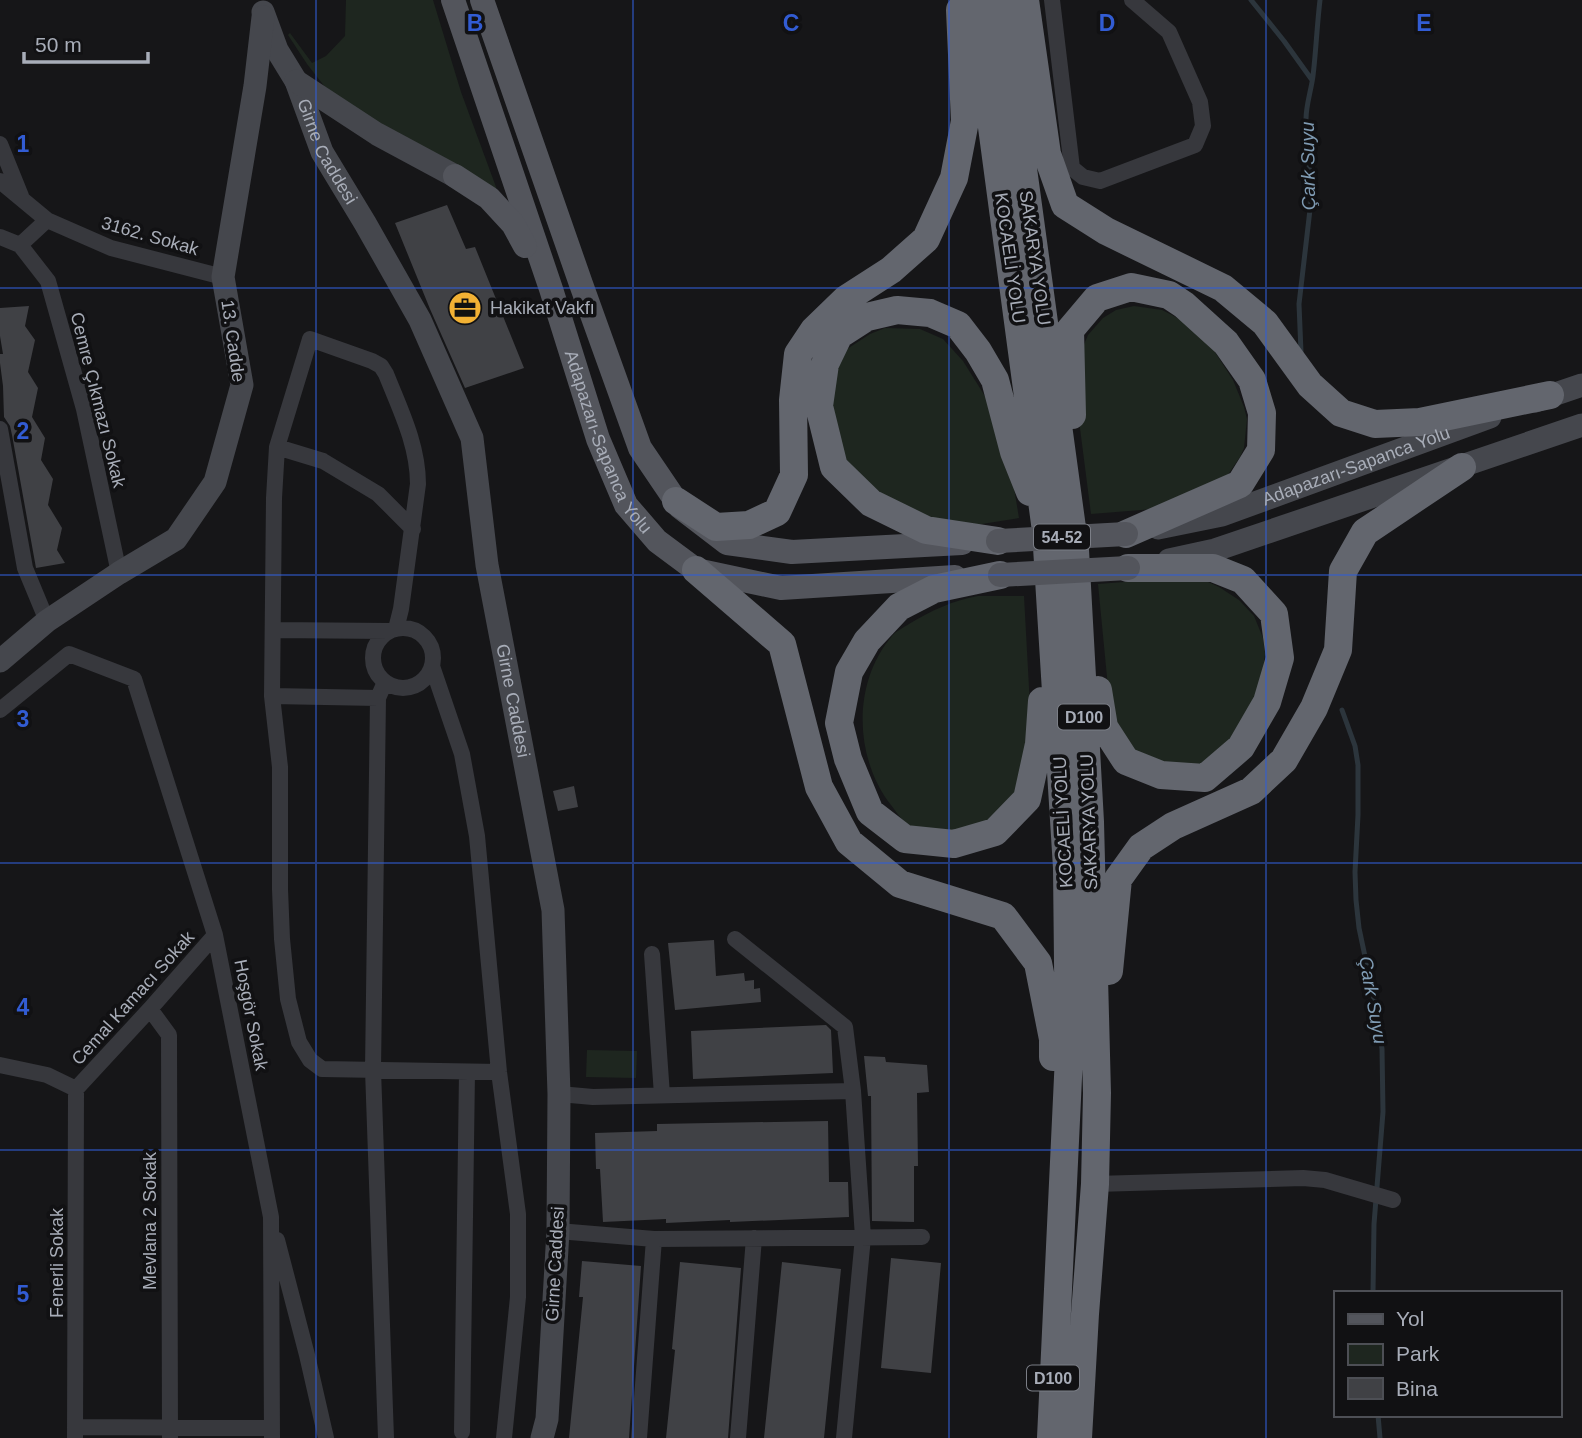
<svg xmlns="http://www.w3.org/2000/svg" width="1582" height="1438" font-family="Helvetica,sans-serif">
<rect width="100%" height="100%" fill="#161618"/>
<path fill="#1e261f" d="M346,0h87l28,92 42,114 -171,-110 -25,-32 -19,-29 2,-2 22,30 14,-7 19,-20z
M1134,306l28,4 10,5 10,6 31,28 20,31 11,27 3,12 -3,29 -4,9 -13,19 -48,31 -88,7 -14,-109 6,-58 5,-12 15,-17 13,-8z
M885,328l35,1 23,10 20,22 25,40 22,63 9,54 -62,10 -18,-1 -94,-55 -19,-74 18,-47 26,-17z
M1177,578l31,4 11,5 20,13 15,16 9,22 2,16 -3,25 -25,57 -46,37 -58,-16 -23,-49 -12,-124z
M978,596h46l6,110 -1,66 -41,66c-17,-2 -35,-5 -53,-7 -6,-1 -15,-1 -21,-3 -10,-4 -17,-15 -23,-23 -37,-47 -39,-122 1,-169 4,-5 11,-8 17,-12 23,-14 43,-23 69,-28z
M587,1050l50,1 -1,27 -50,-1z"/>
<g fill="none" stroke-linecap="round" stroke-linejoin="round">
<path stroke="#2c353c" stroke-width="5" d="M1251,0l33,41 28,39
M1301,352l-2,-48 12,-103c1,-28 -6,-54 -5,-82 0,-14 5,-28 7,-43 3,-25 4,-51 7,-76
M1342,710l13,36 3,19v50l-3,57 1,28 3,28 19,90 4,31 1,63 -9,112 -1,69
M1378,1415l2,23"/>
</g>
<path fill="#404145" d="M447,205l19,44 9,-2 49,121 -59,20 -35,-79 -35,-86z
M29,306l-4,20 10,14 -7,32 10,16 -6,29 13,21 -4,22 12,19 -5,26 14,23 -5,22 8,13 -29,5 -24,-133 -2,-9 -6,-9 -1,-31 -3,-23v-9h3l-3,-18v-28z
M574,786l4,21 -20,4 -5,-20z
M714,940l2,36 28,-3 1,8 9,-1v9l6,-1 1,14 -86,8 -7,-67z
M826,1025l5,5 2,43 -140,6 -2,-48z
M864,1056l21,1 1,5 41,3 2,27 -12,1 1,73h-4v56l-42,-1 -1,-125h-3z
M828,1121l1,61h19l1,35 -119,5v-2l-64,3v-4l-63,3 -3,-53h-4l-1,-36 62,-2v-7z
M891,1258l50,5 -10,110 -50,-5z
M582,1261l59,5 -12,172h-60l14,-141h-4z
M680,1262l61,6 -13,170h-62l9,-88 -3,-1z
M782,1262l59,7 -17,169h-60z"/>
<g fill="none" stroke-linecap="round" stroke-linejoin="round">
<path stroke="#37383d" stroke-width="16" d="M1052,0l20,168 11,9 17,4 95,-36 8,-19 -3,-24 -31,-70 -37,-32
M0,144l21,52
M0,181l47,39 64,28 112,29
M0,237l20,8 27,-25
M20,245l28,36 36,128 35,164
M0,429l25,139 22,53
M277,447l46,14 55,33 35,35
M373 658a30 30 0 1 1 60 0a30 30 0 1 1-60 0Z
M396,629l5,-20 17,-125c0,-39 -18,-75 -32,-110l-5,-8 -9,-5 -62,-22 -33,108 -3,51 -2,198 8,71v122l2,50 6,60 11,43 11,18 12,9 177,3
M273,630l116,1
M432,666l30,88 15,82 22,236 19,142v83l-14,141
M385,682l-7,16 -5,372 13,368
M272,696l106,2
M0,710l69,-56 65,25 81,256 56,282 1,221
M735,939l110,88 8,64 10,146 -19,201
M652,954l10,141
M150,1009l19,26 1,403
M0,1065l47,10 29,14 74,-80 65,-74
M559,1094l34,3 260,-6
M1095,1184l208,-6 22,2 68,20
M558,1231l96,8 268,-2
M277,1240l30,115 19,83
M75,1427l197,1
M462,1432l5,-360
M75,1438l1,-349
M639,1438l15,-199
M738,1438l16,-200"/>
<g stroke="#45474d" stroke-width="23">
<path id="s1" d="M263,12l14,38 19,31 26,71 43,71 55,97 52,118 15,127 66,345 6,184 -1,137 -11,188 -5,19"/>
<path d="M296,81l81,53 78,42"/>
<path d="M1535,401l47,-16"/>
<path id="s2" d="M1158,528l64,-13 268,-98"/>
<path d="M1169,560l46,-10 367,-125"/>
<path d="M0,661l47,-40 72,-48 57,-34 39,-57 27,-97 -19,-108 32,-191 8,-69"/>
</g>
<g stroke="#53555c" stroke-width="24">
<path id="s3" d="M453,0l98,289 47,150 28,66 31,36 39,29 85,18 174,-11"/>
<path d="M482,0l99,284 59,164 40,59 47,36 65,9 170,-9"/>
<path d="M455,176l34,22 24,26 12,22"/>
</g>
<path stroke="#63666e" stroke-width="28" d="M975,0l71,531 21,337 2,188 -18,382
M1000,0l75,550 15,272 7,271 -2,91 -10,130 -7,124
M1025,0l22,154 18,51 41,26 117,57 42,35 45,62 31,28 34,11 45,-2 130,-27
M1072,415l-2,-85 27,-32 34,-11 38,8 15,10 42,38 26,37 10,33 -1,37 -21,34 -114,50
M676,501l40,26 33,-2 28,-13 17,-37 -1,-75 5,-46 16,-24 32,-31 45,-29 35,-31 28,-61 11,-57 -5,-111
M998,541l-72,-11 -55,-27 -37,-36 -15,-61 6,-42 14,-29 28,-18 30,-7 33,3 28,12 20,26 17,29 19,72 16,40
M696,570l86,74 37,143 30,55 51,42 103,32 35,47 15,76v18
M1000,575l-66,14 -35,18 -32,34 -18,31 -10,51 9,36 22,53 35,27 49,5 41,-12 32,-33 12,-55 3,-43
M1098,690l6,37 22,34 35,14 44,3 36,-31 26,-45 13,-44 -6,-44 -31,-34 -30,-12h-85
M1109,971l9,-92 23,-32 32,-21 78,-35 33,-31 30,-52 24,-58 5,-79 22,-39 97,-65"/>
<path stroke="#53555c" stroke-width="24" d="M998,541l128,-7
M1000,575l128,-7"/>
</g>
<path fill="none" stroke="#325cd3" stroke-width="2" stroke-opacity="0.55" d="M316,0v1438M633,0v1438M949,0v1438M1266,0v1438M0,288h1582M0,575h1582M0,863h1582M0,1150h1582"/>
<defs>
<symbol id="office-disc" viewBox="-11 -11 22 22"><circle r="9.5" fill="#f2b134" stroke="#111113"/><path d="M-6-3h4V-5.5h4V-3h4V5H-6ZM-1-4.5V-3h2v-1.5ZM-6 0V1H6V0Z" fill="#111"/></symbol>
</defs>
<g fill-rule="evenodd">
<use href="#office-disc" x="446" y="289" width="38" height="38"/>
</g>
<g text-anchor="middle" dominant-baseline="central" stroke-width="7" stroke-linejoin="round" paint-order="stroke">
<g fill="#111113" stroke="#7b7e86" stroke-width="2">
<rect x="1034" y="524.5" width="56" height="25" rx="5"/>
<rect x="1058" y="704.5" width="52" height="25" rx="5"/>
<rect x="1027" y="1365.5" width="52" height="25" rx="5"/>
</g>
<g font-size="16" font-weight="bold" fill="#a8adb8">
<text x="1062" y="537">54-52</text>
<text x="1084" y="717">D100</text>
<text x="1053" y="1378">D100</text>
</g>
<g font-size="18" fill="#a8adb8" stroke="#111113">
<text stroke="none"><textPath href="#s1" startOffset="154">Girne Caddesi</textPath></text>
<text transform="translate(150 236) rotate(16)">3162. Sokak</text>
<text transform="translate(1010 258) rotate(82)">KOCAELİ YOLU</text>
<text transform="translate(1035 258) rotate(82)">SAKARYA YOLU</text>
<text transform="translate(233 341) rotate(82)">13. Cadde</text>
<text transform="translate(98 400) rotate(76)">Cemre Çıkmazı Sokak</text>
<text stroke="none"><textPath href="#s3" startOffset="469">Adapazarı-Sapanca Yolu</textPath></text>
<text stroke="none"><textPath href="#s2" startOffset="208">Adapazarı-Sapanca Yolu</textPath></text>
<text stroke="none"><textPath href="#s1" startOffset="742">Girne Caddesi</textPath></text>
<text transform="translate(1063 822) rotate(-93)">KOCAELİ YOLU</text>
<text transform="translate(1089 822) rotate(-92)">SAKARYA YOLU</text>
<text transform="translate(133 998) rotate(-48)">Cemal Kamacı Sokak</text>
<text transform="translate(251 1015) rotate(79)">Hoşgör Sokak</text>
<text transform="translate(150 1221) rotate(-90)">Mevlana 2 Sokak</text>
<text transform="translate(57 1263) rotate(-90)">Fenerli Sokak</text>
<text transform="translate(555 1264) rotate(-87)">Girne Caddesi</text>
</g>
<g font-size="18" fill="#a8adb8" stroke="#111113" text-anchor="start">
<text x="490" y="308">Hakikat Vakfı</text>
</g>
<g font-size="19" font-style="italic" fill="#7f9bb3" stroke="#111113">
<text transform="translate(1308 166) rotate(-91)">Çark Suyu</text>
<text transform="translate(1373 1000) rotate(80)">Çark Suyu</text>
</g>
</g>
<g font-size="23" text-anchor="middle" font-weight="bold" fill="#325cd3" stroke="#111113" stroke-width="7" stroke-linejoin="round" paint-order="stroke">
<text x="475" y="31">B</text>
<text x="791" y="31">C</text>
<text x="1107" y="31">D</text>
<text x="1424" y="31">E</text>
<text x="23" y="152">1</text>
<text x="23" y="439">2</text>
<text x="23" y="727">3</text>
<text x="23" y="1015">4</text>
<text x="23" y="1302">5</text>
</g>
<rect x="1334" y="1291" width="228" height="126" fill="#111113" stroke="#4d4f55" stroke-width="2"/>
<rect x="1348" y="1314" width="35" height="10" fill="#53555c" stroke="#4d4f55" stroke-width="2"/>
<text x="1396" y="1326" font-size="21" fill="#a8adb8">Yol</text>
<rect x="1348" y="1344" width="35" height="21" fill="#1e261f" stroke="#4d4f55" stroke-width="2"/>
<text x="1396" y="1361" font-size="21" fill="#a8adb8">Park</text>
<rect x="1348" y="1378" width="35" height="21" fill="#404145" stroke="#4d4f55" stroke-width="2"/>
<text x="1396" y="1396" font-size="21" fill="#a8adb8">Bina</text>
<path d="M24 52v10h124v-10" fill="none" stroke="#a8adb8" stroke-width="3.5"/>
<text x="35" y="52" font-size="21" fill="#a8adb8" stroke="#111113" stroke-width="5" paint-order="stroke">50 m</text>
</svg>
